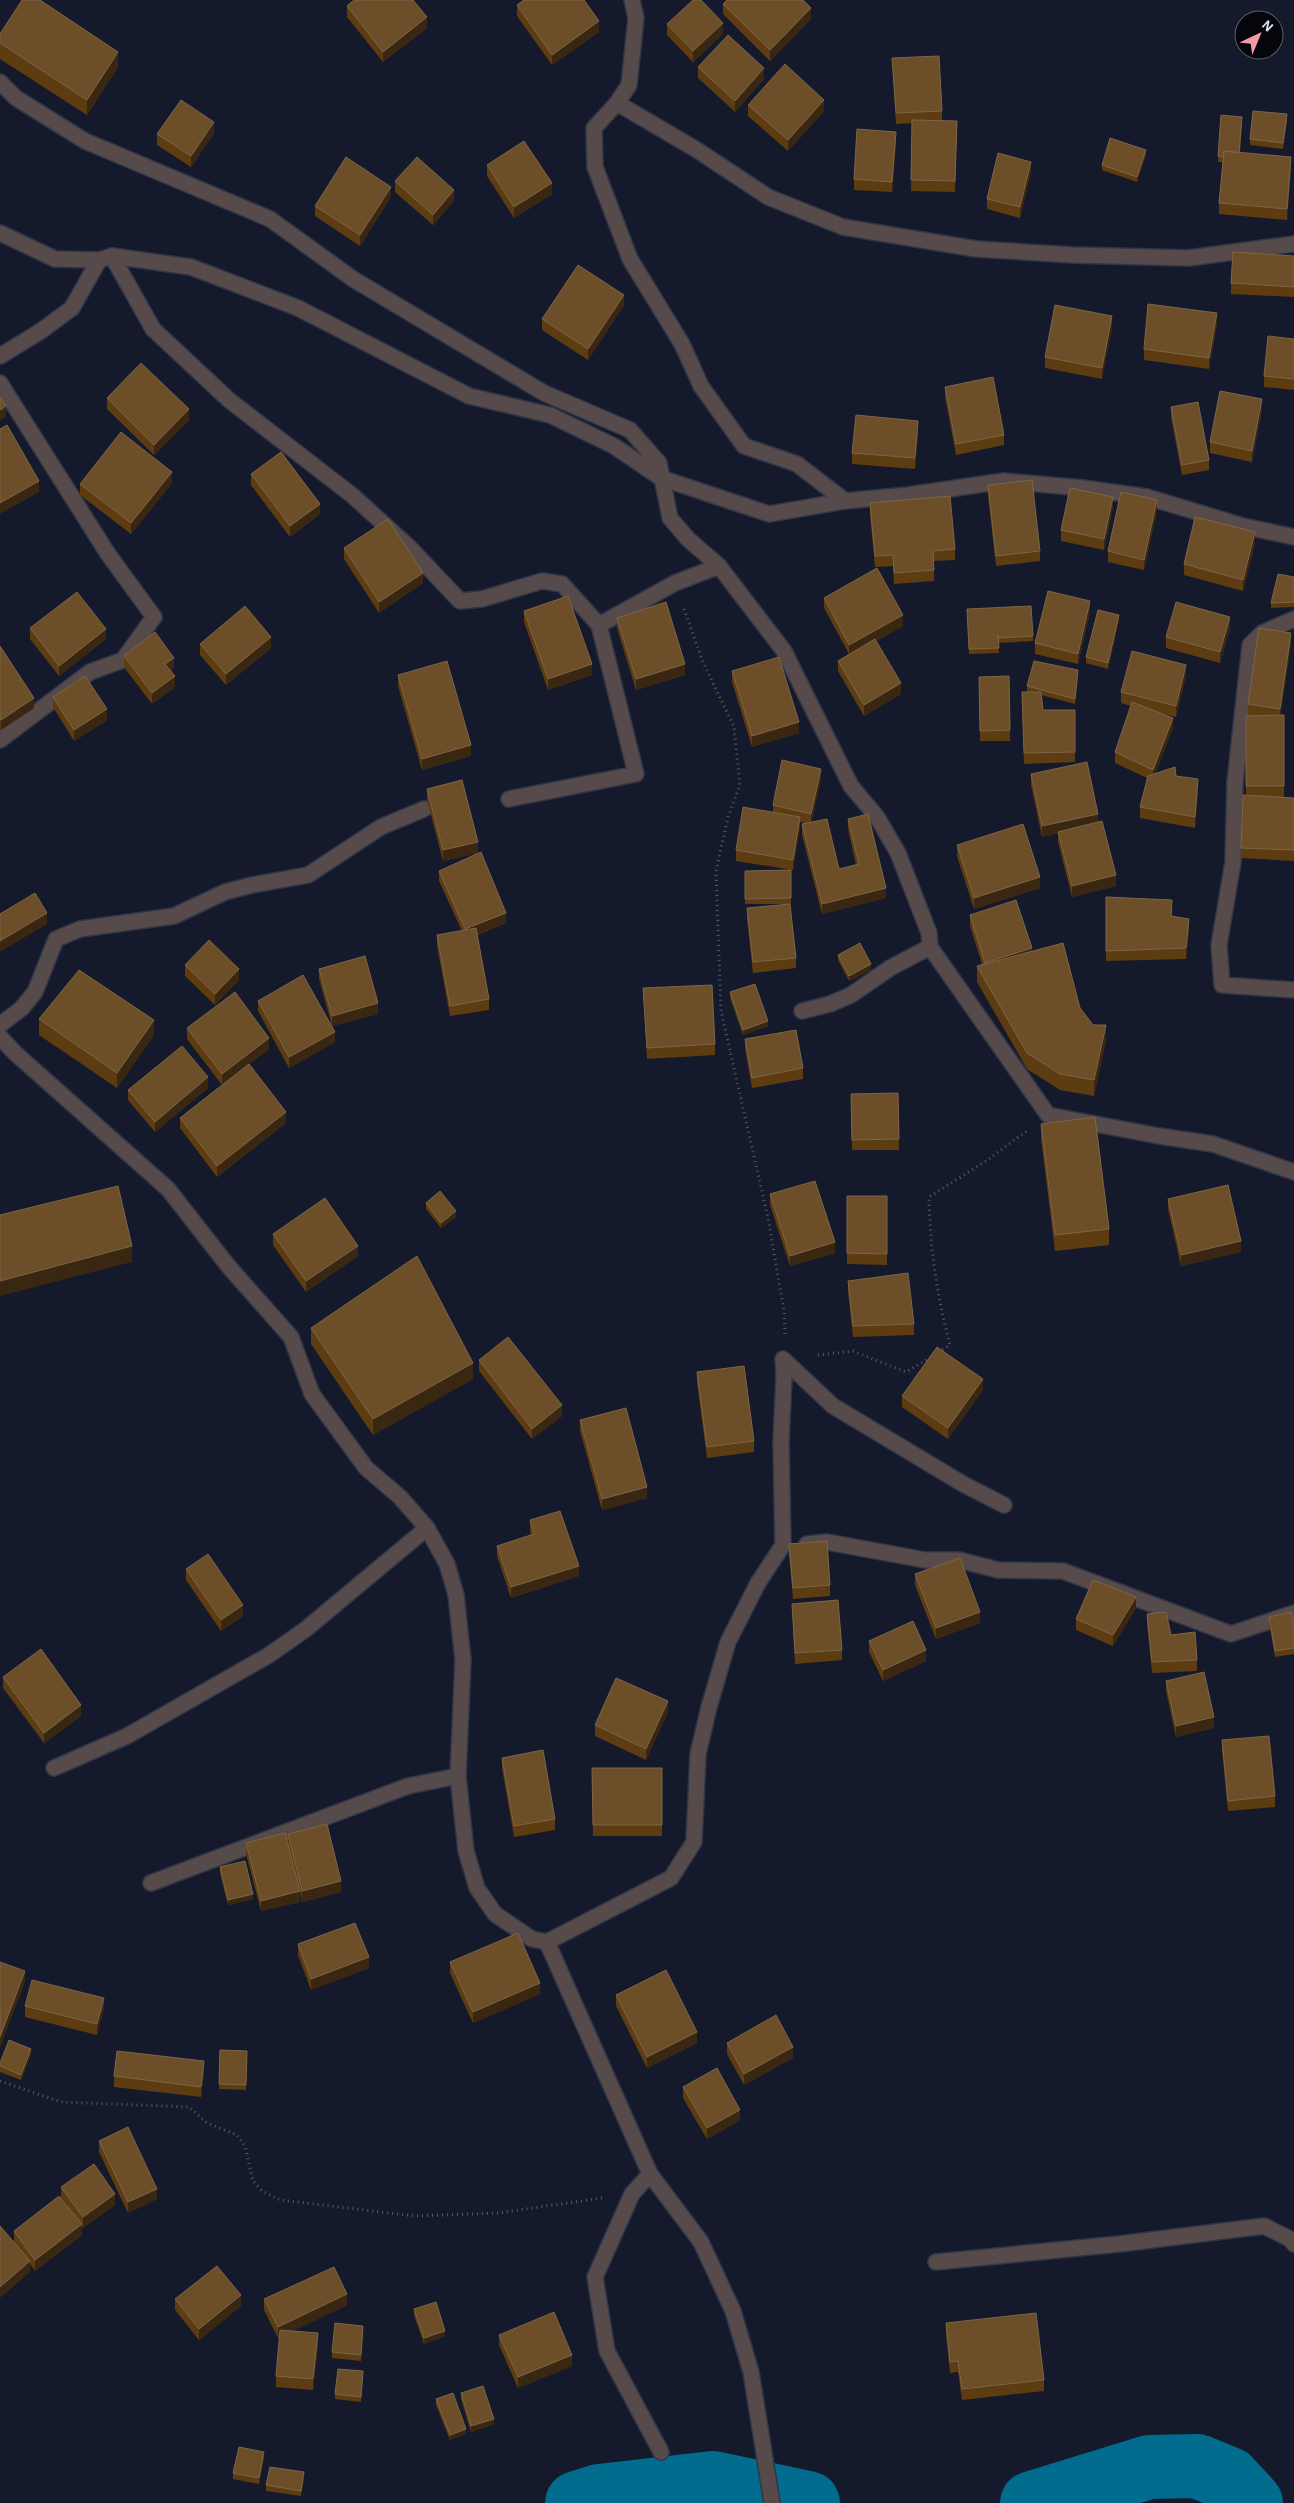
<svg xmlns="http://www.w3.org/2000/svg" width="1294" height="2503" font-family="'Alegreya Sans',sans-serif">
<rect width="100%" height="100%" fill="#141a2b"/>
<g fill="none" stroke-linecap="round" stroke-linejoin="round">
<path stroke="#016c8d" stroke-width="64" d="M577,2503l22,-7 114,-13 95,20
M1032,2503l117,-36 48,-1 32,13 22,24"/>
<defs>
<path id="service" d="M151,1883l257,-97 50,-10"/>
<path id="minor" d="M632,0l4,18 -7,67 -12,18 -23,25 1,39 35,92 52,85 19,42 43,60 53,18 48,37
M0,82l16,16 69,43 185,78 83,60 191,114 86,37 29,33 11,55 18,21 31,27 65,85 67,135 26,31 21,36 31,80 1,14 118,168 111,21 54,8 81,28
M617,103l80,47 71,47 75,30 133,22 97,6 116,3 105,-14
M112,256l41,73 76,71 124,96 56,51 51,54 22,-2 60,-18 20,3 37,41 37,149 -127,25
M0,356l41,-25 31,-23 27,-48
M0,383l108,171 46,63 -31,43 -33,12 -90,68
M1294,619l-32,14 -12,12 -15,137 -2,80 -14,83 3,40 72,5
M599,625l76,-42 44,-17
M802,1011l28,-7 21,-9 39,-27 40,-21
M0,1025l22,-17 13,-16 21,-53 24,-10 94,-13 51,-24 27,-7 56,-10 73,-48 43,-18
M0,1037l15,16 153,136 61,78 62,70 21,57 54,74 34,29 27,31 20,36 9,31 7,65 -5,116 8,75 11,37 18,26 37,25 15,3 103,232 51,68 32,69 18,61 21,131
M783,1359l50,47 130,78 41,21
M807,1544l20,-2 98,18h34l39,10 65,1 168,63 63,-21
M54,1768l73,-32 142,-81 37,-26 121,-101
M547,1942l124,-64 23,-36 4,-88 11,-47 19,-65 30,-59 25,-38 -2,-103 3,-65 -1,-18
M650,2174l-18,20 -37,83 12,74 54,101
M936,2262l183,-18 145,-18 26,13 4,5"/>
<path id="tertiary" d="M0,233l55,26 44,1 13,-4 79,11 107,41 171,88 81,19 64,31 47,32 108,36 76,-13 63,-6 96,-14 79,7 64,9 96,29 51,11"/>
</defs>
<use href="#service" stroke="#313647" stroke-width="18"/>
<use href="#minor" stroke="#313647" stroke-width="18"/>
<use href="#tertiary" stroke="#313647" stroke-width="18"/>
<path stroke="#555b6b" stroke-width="3" stroke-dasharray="1 4" stroke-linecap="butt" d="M684,609l19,53 31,65 6,58 -12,32 -12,54 5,140 47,207 16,93 1,23
M938,1352l12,-7c-13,-48 -20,-98 -21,-148l57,-36 42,-31
M818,1355l35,-4 53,21 27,-16
M0,2081l61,21 128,5 18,16 30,12 8,11 8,35 9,10 18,9 135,16 83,-3 104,-15"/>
<use href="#service" stroke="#564a4a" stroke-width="15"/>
<use href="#minor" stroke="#564a4a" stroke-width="15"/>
<use href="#tertiary" stroke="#564a4a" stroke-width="15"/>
</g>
<path fill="#5e3c11" d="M723,4l88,15 -41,42 -47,-47z
M517,5l82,27 -47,33 -35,-49z
M347,6l80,22 -44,34 -36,-45z
M667,24l56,10 -30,28 -26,-27z
M0,34l118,33 -31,48 -87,-56z
M892,58l50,53v10h15l-2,71 -44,-1 1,-68 -16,1z
M698,67l66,12 -29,33 -37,-34z
M748,105l76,6 -36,40 -40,-35z
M1287,120l-4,29 -33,-4v-6z
M1242,122l-2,31 51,15 -4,52 -68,-6v-11l4,-41h-5v-6z
M214,133l-23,34 -34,-22v-11z
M896,142l-4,50 -38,-2v-11z
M1146,155l-9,27 -35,-12v-5z
M487,165l65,29 -38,24 -27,-42z
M1031,172l-11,46 -33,-9v-10z
M395,181l59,20 -21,24 -38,-33z
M391,197l-31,49 -45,-30v-10z
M1294,256v41l-63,-3v-11z
M624,305l-36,55 -46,-30v-11z
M1217,324l-8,45 -65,-9v-11z
M1112,327l-10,52 -57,-11v-11z
M1294,339v51l-30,-3v-11z
M945,387l59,48v10l-48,10 -11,-58z
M107,398l82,22 -35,35 -47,-46z
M1171,407l38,53v10l-27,5 -11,-57z
M1262,410l-10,52 -42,-9v-11z
M918,432l-3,37 -63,-5v-11z
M251,474l69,40 -30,23 -39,-52z
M172,483l-41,51 -51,-39v-11z
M988,485l52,66v10l-44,5 -8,-70z
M870,503l85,46v11l-21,1v20l-40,3 -1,-18 -18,1 -5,-53z
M1113,507l-9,43 -43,-9v-11z
M1157,511l-13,59 -36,-8v-11z
M1255,543l-12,48 -59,-16v-11z
M344,548l79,35 -44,30 -35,-54z
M1294,577v30l-23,1v-5z
M824,598l79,28 -27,15 25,53 -37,22 -26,-45v-10l11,-7 -25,-46z
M967,609l66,27v5l-34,2 -1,-1 1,11 -30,1z
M524,611l68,64 -44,15 -24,-68z
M1090,612l-12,52 -43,-10v-11z
M617,618l68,57 -49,15 -19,-62z
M1119,620l-11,49 -22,-6v-6z
M30,628l76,11 -47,37 -29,-37z
M1230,628l-10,35 -54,-15v-11z
M200,644l71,4 -45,37 -26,-30z
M1291,644l-11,72 4,-1v82h-11l21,1v63l-53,-3v-10l5,-53v-79l2,-1v-11z
M0,646l34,62 -33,22 -1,-2z
M124,656l50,12 -4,3 5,16 -23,17 -28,-37z
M732,671l67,62 -47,14 -20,-65z
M398,675l73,81 -49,14 -24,-84z
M1078,675l-3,29 -34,-9 2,15h32v52l-51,2 -2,-72h7h-2v-6z
M1009,676l1,65h-30l-1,-64z
M1186,676l-10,41 -16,-4 13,15 -18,45 21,3 22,14 -3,38 -55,-10v-11l7,-29 -32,-15v-11l16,-46 -10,-3v-11z
M53,697l54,23 -33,21 -21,-34z
M1031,774l67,47 18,65 -44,11 -14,-55v-9l-16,4 -11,-52z
M821,780l-10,42 28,47 17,-4 -8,-36v-10l38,79 -64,16 -20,-79v-11l4,-1 -6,-1v5l-7,43 -57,-9v-11l37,-38v-7z
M427,789l51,64 -35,8 -16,-61z
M957,845l83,43 -66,21 -17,-53z
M791,870v34h-46v-33z
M439,871l67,52 -29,12 12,64v11l-39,6 -13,-70v-11l25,-4 -23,-50z
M1106,897l66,14v5l17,14 -3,29 -80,2z
M747,908l49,50v10l-43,5 -6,-54z
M970,915l62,36 74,89 -12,56 -34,-6 -33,-21 -50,-87v-16l5,-2 -12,-38z
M838,955l33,15 -22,11 -11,-21z
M185,965l54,15 -24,25 -30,-29z
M319,969l59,45 -46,12 -13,-47z
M643,988l72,56v11l-68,4z
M730,992l38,34 -25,9 -13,-37z
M258,1001l77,41 -46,26 -31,-57z
M39,1019l115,16 -37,53 -78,-53z
M187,1028l82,21 -20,15 37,59 -69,54 -37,-49v-10l42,-33 -35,-46z
M745,1039l58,29v11l-51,9 -7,-39z
M208,1088l-53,44 -27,-32v-10z
M898,1093l1,57h-47l-1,-56z
M1041,1124l68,105v16l-54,6 -14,-112z
M770,1194l65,59 -45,13 -20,-61z
M847,1196h40v69l-40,-1z
M1168,1199l73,53 -60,14 -13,-57z
M426,1203l30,14 -15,11 -15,-19z
M273,1234l85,22 -52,36 -33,-47z
M848,1281l66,43v11l-61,2 -5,-45z
M311,1328l162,51 -100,56 -62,-91z
M479,1360l83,56 -30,23 -53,-68z
M697,1372l57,69v11l-47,6 -10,-75z
M983,1390l-35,49 -46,-32v-11z
M580,1420l67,78 -45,12 -22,-79z
M530,1520l49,56 -68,22 -14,-42v-10l34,-11 -1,-4z
M789,1544l41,41v11l-37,3 -4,-44z
M186,1569l57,47 -22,15 -35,-51z
M915,1574l65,49 -44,16 -21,-54z
M792,1604l50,46v10l-47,4z
M1136,1608l-23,38 -37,-16v-11z
M1147,1614l24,21 26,25v11l-45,2 -5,-49z
M1269,1617l25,9v28l-19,3 -6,-35z
M869,1641l57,20 -43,20 -14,-29z
M3,1677l78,39 -37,27 -41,-55z
M1166,1681l48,47 -38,9 -10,-46z
M668,1712l-22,48 -51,-24v-11z
M1222,1740l53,56v11l-47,4 -6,-60z
M502,1758l53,61v11l-41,7 -12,-69z
M592,1768h70v68h-69z
M288,1834l53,58 -39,10 -2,-11v11l-39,9 -15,-57v-11l42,1z
M220,1867l33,32 -25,6 -8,-32z
M298,1944l71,24 -58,22 -13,-35z
M450,1962l90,32 -67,29 -23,-50z
M616,1995l81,48 -50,25 -31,-62z
M25,2006l79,2 -7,27 -72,-18z
M727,2043l66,15 -49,27 -17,-31z
M220,2050l27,1 -1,39 -27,-1z
M31,2055l-10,25 -21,-8v-9z
M204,2072l-3,25 -87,-10v-11z
M683,2087l57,33 -33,19 -24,-41z
M99,2141l58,58 -29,14 -29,-61z
M61,2187l54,18 -32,23 -1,-1v8l-47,36 -5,-7v8l-16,-30v-11l54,-25 -7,-8z
M175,2299l66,7 -42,34 -24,-30z
M264,2299l83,6 -54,26 25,13 -5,46 -37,-3v-11l4,-39 -2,1 -14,-28z
M414,2309l31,27 -21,8 -10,-29z
M946,2323l98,57v11l-82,9 -4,-28 -8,1 -4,-39z
M363,2331l-2,30 -29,-3v-6z
M499,2335l73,31 -54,22 -19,-43z
M363,2376l-2,26 -26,-3v-5z
M461,2393l33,31 -23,8 -10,-33z
M436,2399l30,35 -16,6 -14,-35z
M264,2458l-5,26 -26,-5v-6z
M304,2478l-3,18 -35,-5v-6z"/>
<path fill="#3a2711" d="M811,8v11l-41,42v-11z
M427,17v11l-44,34v-10z
M599,21v11l-47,33v-10z
M723,23v11l-30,28v-11z
M118,52v15l-31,48v-15z
M764,68v11l-29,33v-11z
M824,100v11l-36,40v-11z
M214,122v11l-23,34v-11z
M896,132v10l-4,50v-10z
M1146,150v5l-9,27v-5z
M1291,157v11l-4,52v-11z
M1031,162v10l-11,46v-11z
M552,183v11l-38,24v-11z
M391,187v10l-31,49v-11z
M454,190v11l-21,24v-10z
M624,295v10l-36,55v-11z
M1217,313v11l-8,45v-11z
M1112,316v11l-10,52v-11z
M1262,399v11l-10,52v-11z
M6,406v11l-6,4v-11z
M189,409v11l-35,35v-10z
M918,421v11l-3,37v-11z
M172,472v11l-41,51v-11z
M39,481v11l-39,22v-11z
M1113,497v10l-9,43v-11z
M1157,500v11l-13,59v-10z
M320,504v10l-30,23v-11z
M1255,532v11l-12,48v-11z
M423,573v10l-44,30v-11z
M1090,601v11l-12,52v-10z
M903,615v11l-54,29v-10z
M1119,615v5l-11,49v-6z
M1230,617v11l-10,35v-11z
M106,629v10l-47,37v-10z
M1291,633v11l-11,76v-11z
M271,637v11l-45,37v-11z
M174,658v10l-9,7v-11z
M592,664v11l-44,15v-11z
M685,664v11l-49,15v-11z
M1186,665v11l-10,41v-11z
M175,676v11l-23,17v-11z
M901,683v11l-37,22v-11z
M34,698v10l-33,22v-10z
M107,709v11l-33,21v-11z
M1173,718v10l-20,53v-11z
M799,722v11l-47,14v-11z
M471,745v11l-49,14v-11z
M821,769v11l-10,45v-11z
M1198,779v11l-3,38v-11z
M1098,814v10l-56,13v-11z
M800,817v10l-7,43v-10z
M478,842v11l-35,8v-11z
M1116,875v11l-44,11v-11z
M1040,877v11l-66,21v-11z
M886,888v10l-64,16v-10z
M47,913v11l-47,28v-11z
M506,913v10l-41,16v-10z
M1189,919v11l-3,29v-11z
M1032,948v10l-47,16v-11z
M871,964v6l-22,11v-5z
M239,969v11l-24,25v-11z
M378,1003v11l-46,12v-10z
M154,1020v15l-37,53v-15z
M768,1021v5l-25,9v-5z
M1106,1025v15l-12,56v-16z
M335,1032v10l-46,26v-11z
M269,1038v11l-47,36v-11z
M208,1077v11l-53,44v-10z
M286,1112v11l-69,54v-11z
M456,1211v6l-15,11v-5z
M1241,1241v11l-60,14v-11z
M835,1242v11l-45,13v-10z
M132,1246v16l-132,34v-15z
M358,1246v10l-52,36v-11z
M473,1363v16l-100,56v-16z
M983,1379v11l-35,49v-11z
M562,1405v11l-30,23v-10z
M647,1487v11l-45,12v-11z
M579,1566v10l-68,22v-11z
M1136,1597v11l-23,38v-11z
M243,1605v11l-22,15v-11z
M980,1612v11l-44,16v-11z
M926,1650v11l-43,20v-11z
M668,1701v11l-22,48v-11z
M81,1705v11l-37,27v-10z
M1214,1717v11l-38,9v-11z
M341,1881v11l-39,10v-11z
M300,1891v11l-39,9v-10z
M253,1894v5l-25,6v-5z
M369,1957v11l-58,22v-11z
M25,1971v11l-25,66v-11z
M540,1983v11l-67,29v-11z
M104,1998v10l-7,27v-11z
M697,2032v11l-50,25v-11z
M793,2047v11l-49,27v-11z
M31,2049v6l-10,25v-5z
M204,2061v11l-3,25v-10z
M740,2110v10l-33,19v-11z
M157,2189v10l-29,14v-11z
M115,2194v11l-32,23v-11z
M82,2224v11l-47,36v-11z
M30,2261v11l-30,26v-11z
M347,2294v11l-69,33v-11z
M241,2295v11l-42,34v-11z
M445,2331v5l-21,8v-6z
M318,2333v11l-5,46v-11z
M572,2355v11l-54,22v-11z
M494,2419v5l-23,8v-6z
M466,2429v5l-16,6v-5z
M264,2452v6l-5,26v-6z
M304,2472v6l-3,18v-5z"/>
<path fill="#6c4e29" stroke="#7e6548" d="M22,0h18l78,52 -31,48 -87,-57v-9z
M354,0h59l14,17 -44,35 -36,-46z
M524,0h60l15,21 -47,34 -35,-50z
M693,0h8l22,23 -30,28 -26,-27z
M727,0h76l8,8 -41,42 -47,-46z
M728,35l36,33 -29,33 -37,-34z
M939,56l3,55 -46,2 -4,-55z
M785,64l39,36 -36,40 -40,-35z
M181,100l33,22 -23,34 -34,-22z
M1253,111l34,3 -4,29 -33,-4z
M1221,115l21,2 -3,36 -15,-2 -1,6 -5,-1z
M912,120l45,1 -2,60 -44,-1z
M857,129l39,3 -4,50 -38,-3z
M1110,138l36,12 -9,27 -35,-12z
M524,141l28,42 -38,24 -27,-42z
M1224,151l67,6 -4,52 -68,-6z
M998,153l33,9 -11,45 -33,-8z
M346,157l45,30 -31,48 -45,-29z
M417,157l37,33 -21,25 -38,-34z
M1233,252l61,4v31l-63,-4z
M578,265l46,30 -36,54 -46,-30z
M1148,304l69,9 -8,45 -65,-9z
M1055,305l57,11 -10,52 -57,-11z
M1268,336l26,3v40l-30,-3z
M141,363l48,46 -35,36 -47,-47z
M993,377l11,58 -48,9 -11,-57z
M1220,391l42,8 -10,52 -42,-9z
M0,397l6,9 -6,4z
M1198,402l11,58 -27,5 -11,-58z
M856,415l62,6 -3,37 -63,-5z
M7,425l32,56 -39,22v-74z
M121,432l51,40 -41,51 -51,-39z
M281,452l39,52 -30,22 -39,-52z
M1032,480l8,71 -44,5 -8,-71z
M1070,488l43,9 -9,42 -43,-9z
M1121,492l36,8 -13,60 -36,-9z
M950,496l5,53 -22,2 1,19 -40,3 -1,-18 -18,1 -5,-53z
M1195,517l60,15 -12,48 -59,-16z
M388,519l35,54 -44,29 -35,-54z
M877,568l26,47 -54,30 -25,-47z
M1278,574l16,3v25l-23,1z
M1048,591l42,10 -12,53 -43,-11z
M77,592l29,37 -47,37 -29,-38z
M568,596l24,68 -44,15 -24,-68z
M666,602l19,62 -49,15 -19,-61z
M1176,602l54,15 -10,35 -54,-15z
M245,606l26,31 -45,37 -26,-30z
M1031,606l2,30 -34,2 -1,-3 1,13 -30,1 -2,-40z
M1098,610l21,5 -11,48 -22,-6z
M1259,628l32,5 -11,76 -32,-5z
M155,632l19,26 -9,6 10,12 -23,17 -28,-37z
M875,639l26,44 -37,22 -26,-44z
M0,646l34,52 -33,22 -1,-2z
M1132,651l54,14 -10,41 -55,-14z
M779,657l20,65 -47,14 -20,-65z
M447,661l24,84 -49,14 -24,-84z
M1034,661l44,9 -3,29 -48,-13z
M85,676l22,33 -33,21 -21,-33z
M1009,676l1,54 -30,1 -1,-54z
M1022,692h19l2,18h32v42l-51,1z
M1132,702l41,16 -20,52 -38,-18z
M1284,715v71h-38v-70z
M782,760l39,9 -10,45 -38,-9z
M1087,762l11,52 -56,12 -11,-52z
M1175,767l1,9 22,3 -3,38 -55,-10 8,-31z
M462,780l16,62 -35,8 -16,-61z
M1243,795l51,3v52l-53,-2z
M743,807l57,10 -7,43 -57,-10z
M868,814l18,74 -64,16 -20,-80 25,-5 12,50 20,-5 -11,-45z
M1102,821l14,54 -44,11 -14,-54z
M1023,824l17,53 -66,21 -17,-53z
M481,852l25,61 -41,16 -26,-58z
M791,870v28l-46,1v-28z
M35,893l12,20 -47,28v-27z
M1106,897l66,3 -1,16 18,3 -3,29 -80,3z
M1016,900l16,48 -47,15 -15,-48z
M790,904l6,54 -43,4 -6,-54z
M476,928l13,71 -39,7 -13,-71z
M209,940l30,29 -24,25 -30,-29z
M860,943l11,21 -22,12 -11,-21z
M1063,943l17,65 13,17h13l-12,55 -34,-6 -33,-21 -50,-87z
M365,956l13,47 -46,13 -13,-47z
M79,970l75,50 -37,53 -78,-54z
M303,975l32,57 -46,25 -31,-56z
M755,984l13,37 -25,9 -13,-38z
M712,985l3,59 -68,4 -4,-60z
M235,992l34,46 -47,36 -35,-46z
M796,1030l7,38 -51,10 -7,-39z
M182,1046l26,31 -53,45 -27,-32z
M249,1064l37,48 -69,54 -37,-48z
M898,1093l1,46 -47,1 -1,-46z
M1095,1117l14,112 -54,6 -14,-111z
M815,1181l20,61 -45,14 -20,-62z
M1228,1185l13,56 -60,14 -13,-56z
M118,1186l14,60 -132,35v-66z
M440,1191l16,20 -15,12 -15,-20z
M847,1196h40v58l-40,-1z
M325,1198l33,48 -52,35 -33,-47z
M417,1256l56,107 -100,56 -62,-91z
M908,1273l6,51 -61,2 -5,-45z
M508,1337l54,68 -30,24 -53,-69z
M937,1347l46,32 -35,49 -46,-32z
M744,1366l10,75 -47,6 -10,-75z
M626,1408l21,79 -45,12 -22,-79z
M560,1511l19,55 -68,21 -14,-41 37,-12 -4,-14z
M827,1541l3,44 -37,3 -4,-44z
M208,1554l35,51 -22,15 -35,-51z
M960,1558l20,54 -44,16 -21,-54z
M1093,1580l43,17 -23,38 -37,-16z
M838,1600l4,50 -47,3 -3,-49z
M1166,1612l5,23 24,-3 2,28 -45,2 -5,-48z
M1291,1612l3,14v22l-19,3 -6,-34z
M913,1621l13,29 -43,20 -14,-29z
M41,1649l40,56 -37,28 -41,-56z
M1204,1672l10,45 -38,9 -10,-45z
M616,1678l52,23 -22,48 -51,-24z
M1269,1736l6,60 -47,5 -6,-61z
M543,1750l12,69 -41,7 -12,-68z
M592,1768h70v57h-69z
M327,1824l14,57 -39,10 -14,-57z
M285,1833l15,58 -39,10 -15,-58z
M245,1861l8,33 -25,6 -8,-33z
M355,1923l14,34 -58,22 -13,-35z
M518,1933l22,50 -67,29 -23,-50z
M0,1962l25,9 -25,66z
M666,1970l31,62 -50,25 -31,-62z
M32,1980l72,18 -7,26 -72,-18z
M776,2015l17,32 -49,27 -17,-31z
M9,2040l22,9 -10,26 -21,-9v-3z
M220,2050l27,1 -1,34 -27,-1z
M117,2051l87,10 -3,26 -87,-11z
M717,2068l23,42 -33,18 -24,-41z
M128,2127l29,62 -29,13 -29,-61z
M94,2164l21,30 -32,23 -22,-30z
M59,2196l23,28 -47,36 -21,-29z
M0,2226l30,35 -30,26z
M217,2266l24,29 -42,34 -24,-30z
M334,2267l13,27 -69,33 -14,-28z
M436,2302l9,29 -21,7 -10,-29z
M554,2312l18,43 -54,22 -19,-42z
M1036,2313l8,67 -82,9 -4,-28 -8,1 -4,-39z
M335,2323l28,3 -2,29 -29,-3z
M280,2330l38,3 -5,46 -37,-3z
M338,2369l25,2 -2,26 -26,-3z
M483,2386l11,33 -23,7 -10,-33z
M453,2393l13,36 -16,6 -14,-36z
M239,2447l25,5 -5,26 -26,-5z
M270,2467l34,5 -3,19 -35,-6z"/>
<g transform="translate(1259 35) rotate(44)"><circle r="24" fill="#04060c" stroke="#5c5f68"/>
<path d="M0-4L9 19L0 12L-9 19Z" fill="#f49aa6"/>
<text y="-8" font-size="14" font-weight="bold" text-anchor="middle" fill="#e0e4f1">N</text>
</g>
</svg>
